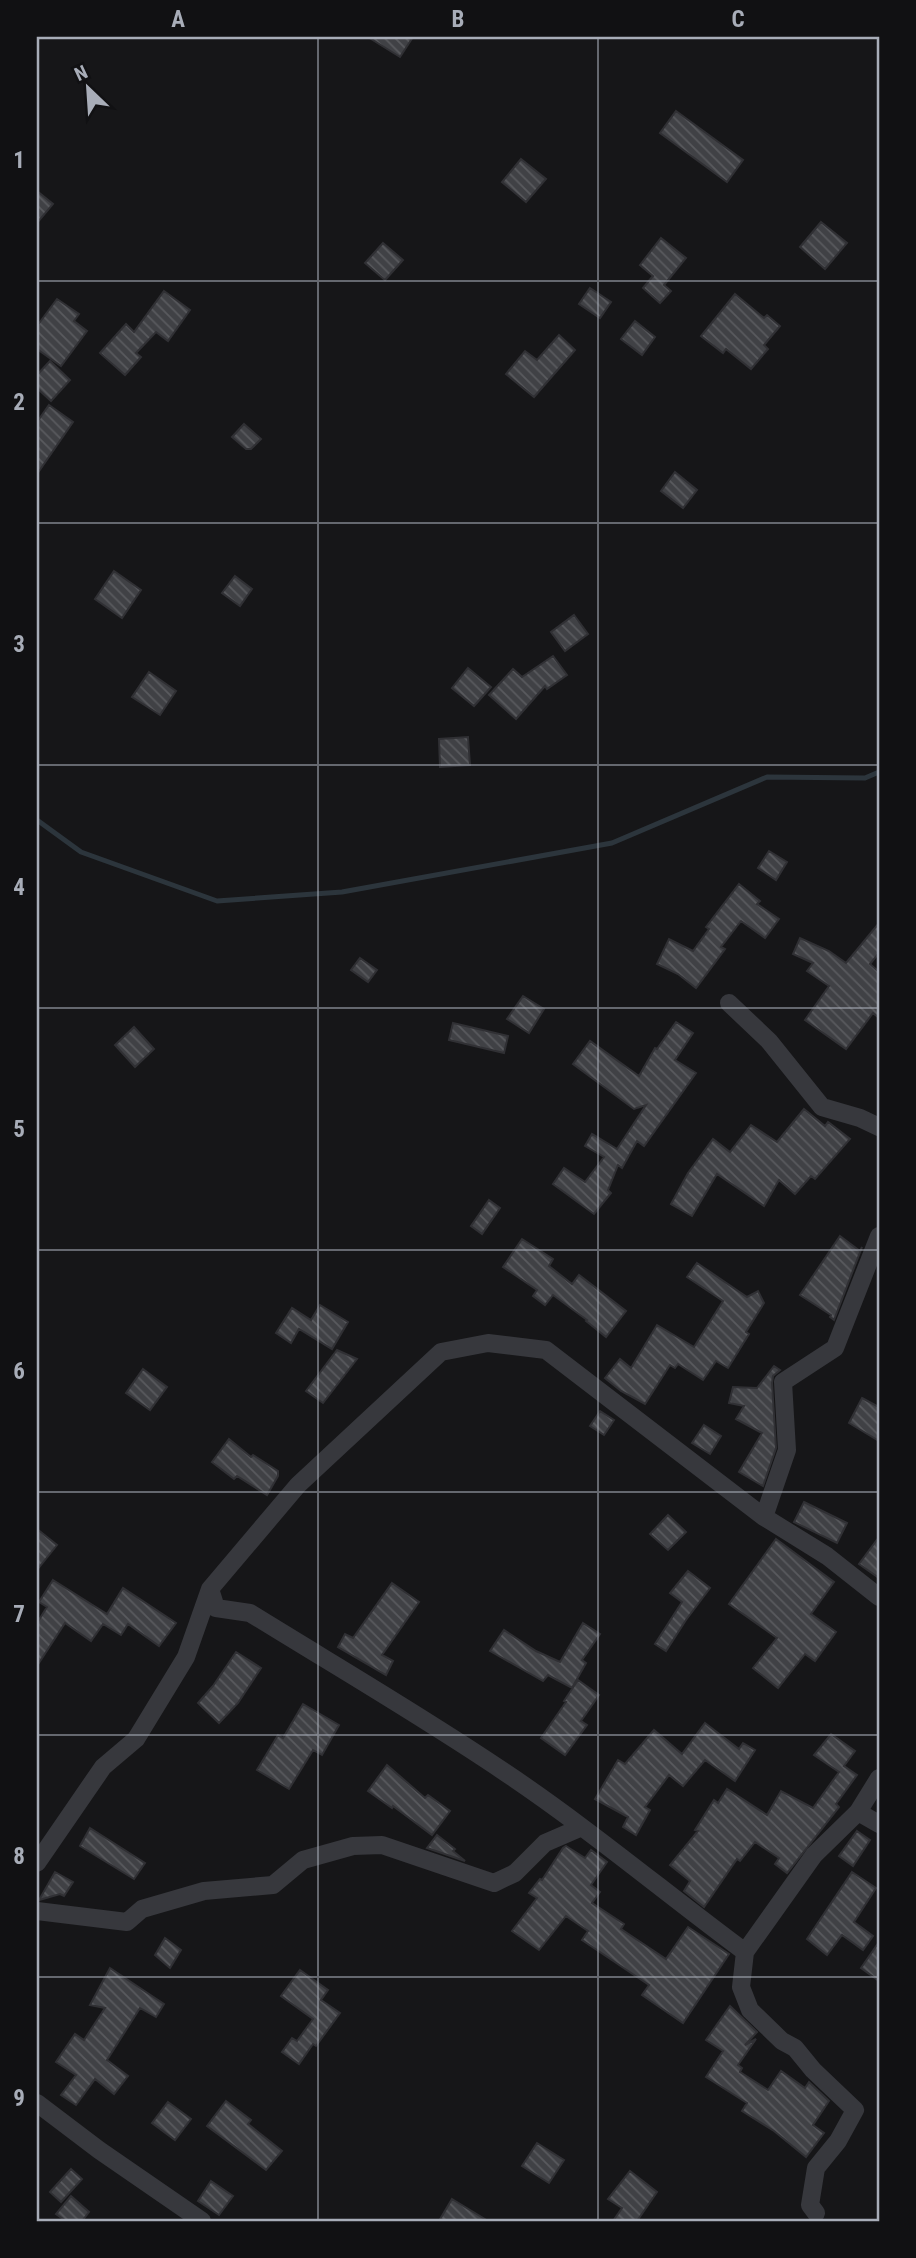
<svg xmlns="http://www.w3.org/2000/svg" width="916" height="2258" font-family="'Roboto Condensed',sans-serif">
<defs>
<pattern id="building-back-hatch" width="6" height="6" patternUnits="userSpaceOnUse" patternTransform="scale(1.75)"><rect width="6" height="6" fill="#404145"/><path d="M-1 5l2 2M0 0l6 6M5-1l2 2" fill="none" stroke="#595a5e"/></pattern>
</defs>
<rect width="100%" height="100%" fill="#161618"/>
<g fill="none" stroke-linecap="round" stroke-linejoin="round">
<path stroke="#2c353c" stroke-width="5" d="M37,820l44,32 136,49 125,-9 270,-49 155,-66 98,1 14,-6"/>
</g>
<path fill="url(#building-back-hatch)" stroke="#303034" stroke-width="2" d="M368,37h45l-13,20z
M676,111l67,49 -16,22 -67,-49z
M521,159l25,20 -20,23 -24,-20z
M37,191l16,13 -16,19z
M821,222l26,21 -22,26 -25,-22z
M661,238l25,20 -22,27 7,6 -11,12 -17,-15 10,-12 -13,-11z
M383,243l20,17 -18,20 -20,-17z
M590,288l21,14 -11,16 -21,-14z
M164,291l26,19 -22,31 -12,-9 -20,21 5,4 -16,18 -25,-22 26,-29 8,8z
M735,294l29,24 3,-3 13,11 -16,19 4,4 -17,20 -25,-20 -3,4 -22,-17z
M57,299l22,15 -5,7 13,10 -26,35 -24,-17v-23z
M635,321l20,16 -13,18 -21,-16z
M559,335l16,15 -41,47 -28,-23 19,-23 12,9z
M50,361l20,19 -19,21 -14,-13v-13z
M49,405l24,17 -36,52v-52z
M244,424l17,15 -10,10h-5l-14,-12z
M675,472l22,18 -14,18 -22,-17z
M114,571l27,19 -19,28 -27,-19z
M235,576l17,13 -12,17 -18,-13z
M574,615l14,19 -23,17 -14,-19z
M553,656l14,19 -20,14 -2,-3 -29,33 -27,-24 24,-26 9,8z
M468,668l23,19 -17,19 -22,-18z
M149,672l27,19 -16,24 -28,-18z
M468,737l2,28 -30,2 -1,-28z
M769,851l18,11 -11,18 -18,-12z
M739,884l21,17 -3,3 22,15 -14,19 -24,-17 -20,26 4,2 -29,39 -18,-14 -21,-10 12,-25 24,12 16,-22 -3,-2z
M879,923v30l-9,11 9,8v46l-6,-5 -27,36 -41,-29 24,-34 -22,-15 6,-8 -20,-9 7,-16 29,13 17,12z
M360,958l17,12 -9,12 -17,-12z
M523,996l21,13 -15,24 -22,-14z
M676,1022l17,11 -18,27 21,13 -52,73 -7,-5 -15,27 -4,-3 -10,25 3,3 -17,21 -41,-30 11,-16 21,14 19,-25 -19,-11 7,-12 25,15 29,-44 -12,4 -61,-45 17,-23 49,35 16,-28 2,1z
M453,1023l55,13 -4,17 -55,-13z
M134,1027l20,22 -19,18 -20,-22z
M804,1109l21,17 3,-4 22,17 -35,40 -4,-3 -16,18 -16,-14 -15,26 -47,-32 -25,42 -21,-12 17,-31 25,-34 17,13 21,-27 26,17z
M489,1200l11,8 -18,26 -11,-8z
M840,1236l20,15 2,-4 -28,73 -4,-3 1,-2 -31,-20z
M522,1239l31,20 -4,7 23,18 7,-9 47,36 -20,26 -20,-16 1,-1 -34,-25 -8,10 -12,-9 4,-6 -34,-23z
M697,1263l50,34 11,-6 6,12 -18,29 3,2 -21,34 -12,-7 -13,19 -25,-16 -3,4 -5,-3 -25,39 -24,-13 -16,-13 15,-19 11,9 26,-43 37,22 29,-46 -36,-24z
M320,1305l28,17 -16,27 -33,-20 -8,14 -15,-10 16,-25 19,12z
M337,1350l20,9 -34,44 -17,-12z
M774,1366l6,4 -7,6 -1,7 4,65 -13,38 -24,-14 23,-39 -26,-14 8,-13 -15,-3 4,-16 24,1z
M143,1369l24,18 -17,23 -24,-17z
M862,1398l17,9v34l-30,-18z
M600,1411l14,9 -10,15 -14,-9z
M704,1425l17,11 -11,18 -18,-11z
M229,1439l22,18 2,-2 25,16v5l-11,19 -30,-19 -3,3 -22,-17z
M804,1502l43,21 -10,20 -43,-21z
M668,1515l18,17 -18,18 -18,-16z
M37,1529l20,16 -20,25z
M879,1537v41l-20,-14z
M776,1539l58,43 -23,32 25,18 -21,29 -10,-7 -27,34 -25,-20 24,-30 -48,-34z
M688,1571l22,17 -24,32 -20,31 -11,-7 27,-42 -12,-9z
M53,1580l54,34 16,-26 53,35 -17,23 -31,-22 -7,11 -18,-11 -12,17 -26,-18 -28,43v-43l10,-16 -8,-5z
M392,1583l27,19 -37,53 11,6 -7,14 -48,-28 7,-13 8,4z
M583,1623l17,11 -18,26 4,3 -14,25 -24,-13 -5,6 -53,-30 14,-21 32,21 24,11z
M236,1652l25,16 -23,35 -19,20 -21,-20 15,-17z
M578,1680l21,15 -18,26 6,4 -22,30 -24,-17 25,-36 -2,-1z
M303,1704l36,21 -17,30 -9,-5 -24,39 -32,-19 21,-35 5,3z
M705,1723l34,26 4,-6 12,7 -20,31 -30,-21 -22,26 -14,-11 -24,32 5,3 -14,25 -13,-8 5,-10 -33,-18 23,-39 7,4 29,-34 28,24z
M831,1734l24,17 -11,15 13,9 -21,29 3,3 -52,66 -12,-9 4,-6 -24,-16 -15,19 -3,-2 -33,48 -20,-16 6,-10 -20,-16 28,-34 -3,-1 19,-30 4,3 9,-14 40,26 14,-24 32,17 26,-36 -25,-17z
M387,1765l38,33 3,-3 22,16 -18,24 -39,-29 -1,2 -24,-17z
M90,1828l55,35 -11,16 -54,-33z
M857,1831l13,9 -17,26 -14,-10z
M437,1835l18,14 -2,2 12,10 -38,-13z
M566,1846l19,12 6,-8 16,12 -16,23 9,7 -8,11 32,21 -3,5 45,30 22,-32 41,27 -46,69 -41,-28 7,-10 -67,-45 6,-9 -22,-15 -27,34 -27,-19 25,-33 -8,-5 11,-14 2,1 21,-32z
M55,1872l18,10 -9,14 -4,-2 -21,6z
M852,1872l24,16 -22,34 19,14 -10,14 -21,-15 -15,20 -20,-16z
M165,1938l16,12 -11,18 -15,-13z
M879,1942v39l-18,-13z
M110,1968l54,36 -8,13 -16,-9 -33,52 21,16 -14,18 -19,-15 -19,26 -15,-10 15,-20 -20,-13 19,-28 9,6 21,-32 -15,-3z
M300,1970l28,20 -7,10 19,13 -24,33 -3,-2 -14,20 -17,-12 10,-14 5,3 16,-22 -32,-23z
M730,2006l27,26 -12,13 11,-6 -18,26 4,3 -2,4 28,18 13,-19 24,17 4,-6 20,19 -16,24 11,8 -18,24 -32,-26 -32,-20 5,-8 -41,-26 17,-26 -17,-11z
M226,2101l25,19 -3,4 34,27 -16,19 -59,-44z
M168,2102l23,17 -16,21 -23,-17z
M537,2143l27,17 -15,23 -27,-17z
M71,2169l11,10 -21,23 -11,-10z
M630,2171l27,21 -20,29h-24l9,-13 -14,-9z
M211,2181l22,15 -14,19 -21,-14z
M71,2196l18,16 -7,9h-16l-10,-7z
M452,2199l36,22h-49z"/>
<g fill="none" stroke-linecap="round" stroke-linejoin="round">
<path stroke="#37383d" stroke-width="18" d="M729,1003l40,38 53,66 38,11 19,9
M764,1517l23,-67 -4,-68 52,-34 44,-112
M210,1589l6,19 34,5c84,52 170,102 253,158 84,56 161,121 242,181l-4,35 9,23 32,31 13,7 18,22 42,40 -17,31 -22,27 -6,37 6,8
M858,1812l21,-34
M37,1863l66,-96 33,-28 50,-82 24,-68 88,-104 143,-133 47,-9 58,7 218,167 63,39 52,41
M37,1911l90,11 15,-13 62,-18 69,-6 30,-25 50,-14 29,-1 112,38 21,-10 30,-30 37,-16
M745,1952l69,-97 44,-43 21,12
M37,2103l62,47 103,71"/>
</g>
<path fill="none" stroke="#a8adb8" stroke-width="2" stroke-opacity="0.55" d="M318,37v2184M598,37v2184M37,281h842M37,523h842M37,765h842M37,1008h842M37,1250h842M37,1492h842M37,1735h842M37,1977h842"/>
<rect width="916" height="2258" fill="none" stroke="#111113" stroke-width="77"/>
<g transform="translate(88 88) rotate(335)" stroke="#111113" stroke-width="5" paint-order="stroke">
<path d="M0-5L12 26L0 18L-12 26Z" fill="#a8adb8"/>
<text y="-10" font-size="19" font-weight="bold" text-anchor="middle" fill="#a8adb8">N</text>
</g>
<rect x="38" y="38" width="840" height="2182" fill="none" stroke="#a8adb8" stroke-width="2.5"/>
<g font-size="23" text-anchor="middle" font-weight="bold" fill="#a8adb8">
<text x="178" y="27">A</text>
<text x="458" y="27">B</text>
<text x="738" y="27">C</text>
<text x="19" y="168">1</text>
<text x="19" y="410">2</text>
<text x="19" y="652">3</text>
<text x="19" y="895">4</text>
<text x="19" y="1137">5</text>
<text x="19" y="1379">6</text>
<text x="19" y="1622">7</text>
<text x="19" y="1864">8</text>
<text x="19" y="2106">9</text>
</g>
</svg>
